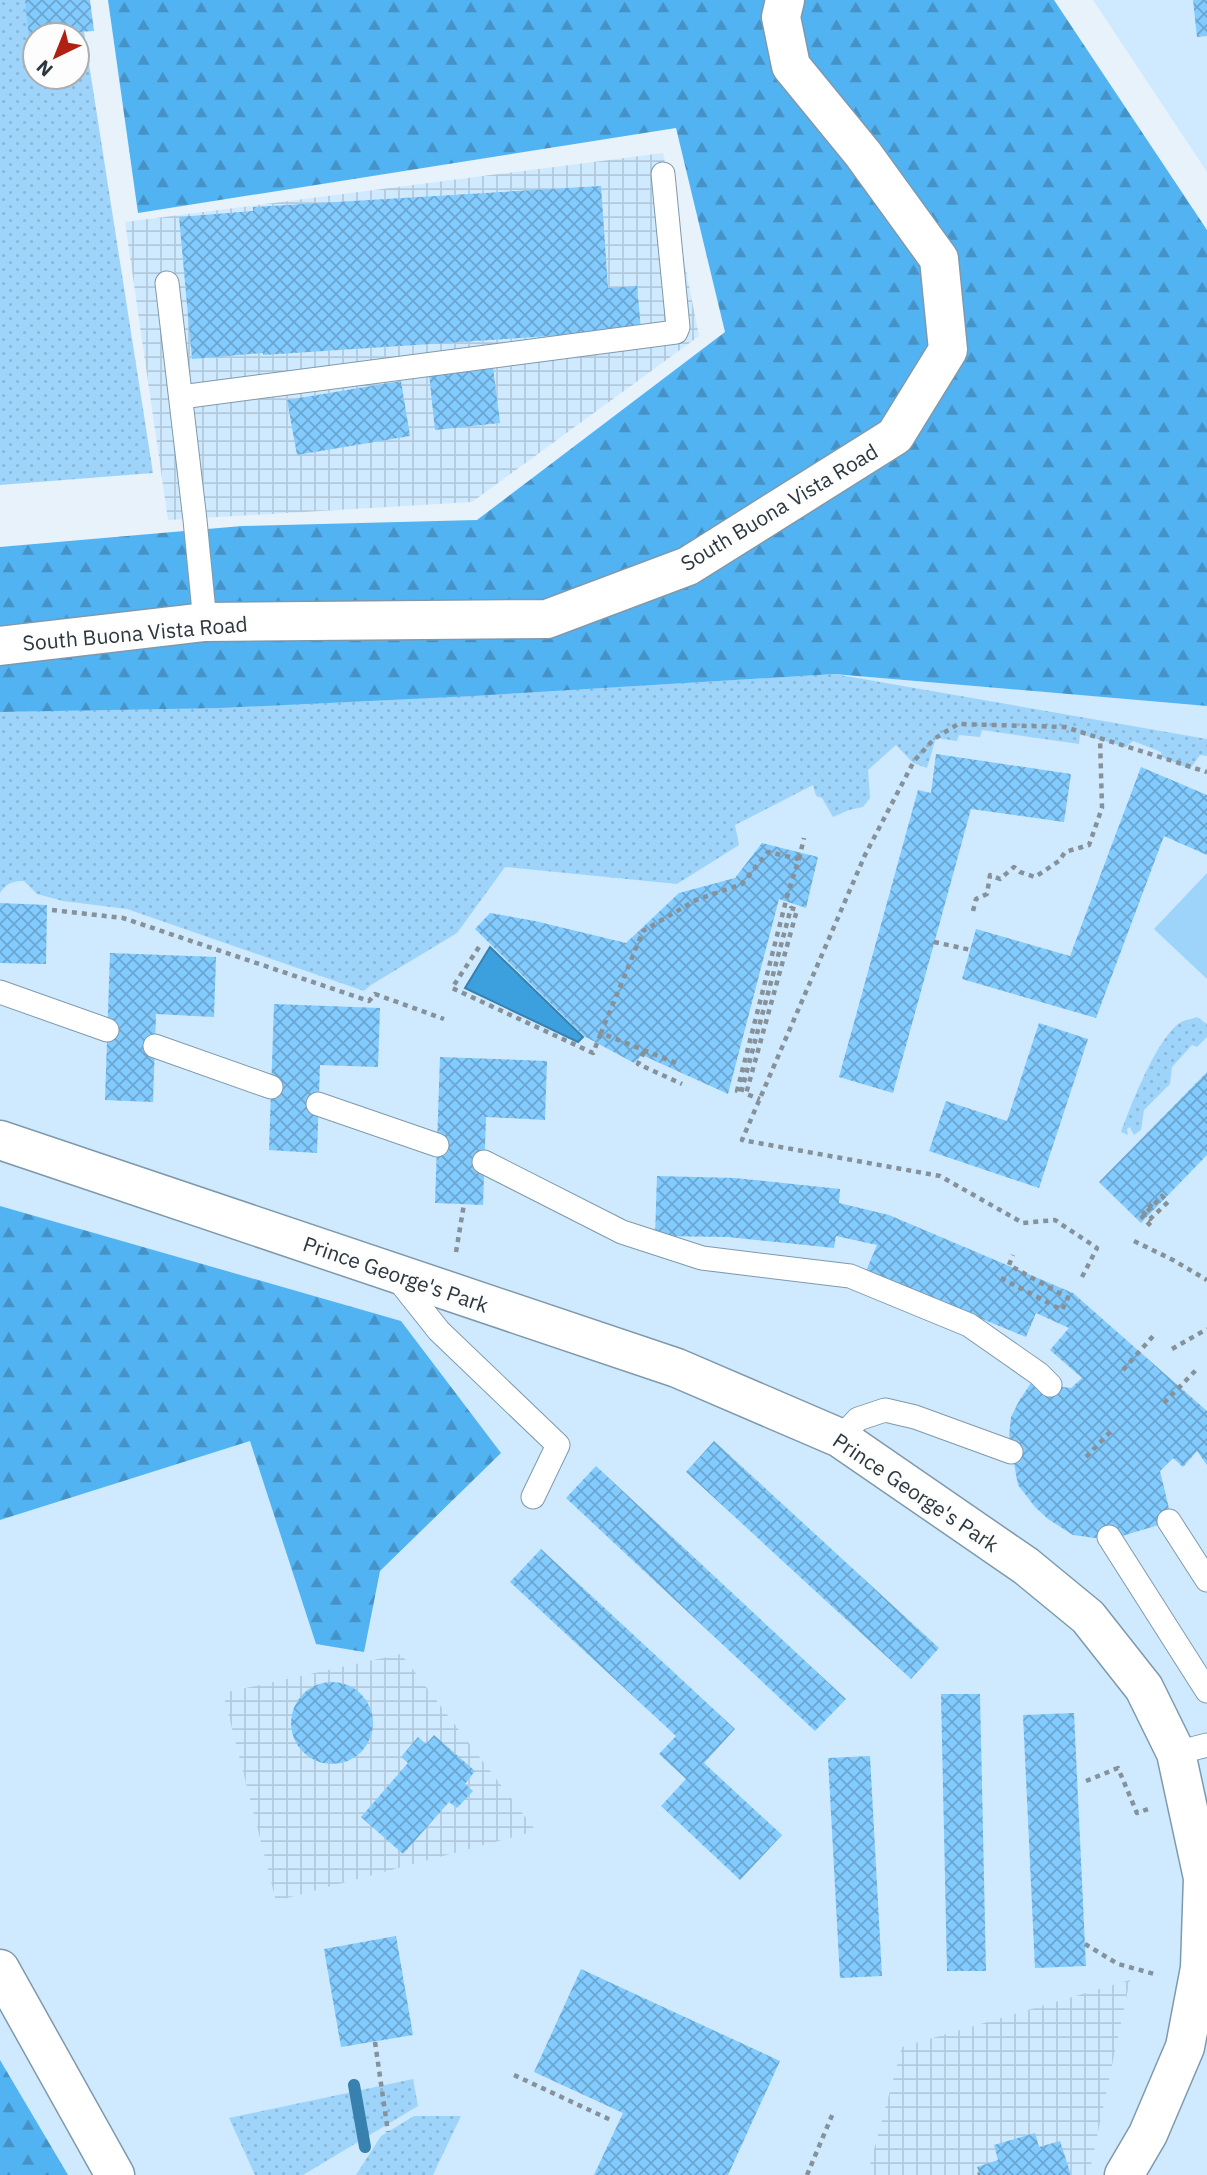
<svg xmlns="http://www.w3.org/2000/svg" width="1207" height="2175" font-family="'IBM Plex Sans',sans-serif">
<defs>
<pattern id="industrial-grid" width="8" height="8" patternUnits="userSpaceOnUse" patternTransform="scale(1.75)"><rect width="8" height="8" fill="#cfeaff"/><path d="M0 4h8M4 0v8" fill="none" stroke="#b2c9dc"/></pattern>
<pattern id="grass-dots" width="8" height="8" patternUnits="userSpaceOnUse" patternTransform="scale(1.75)"><rect width="8" height="8" fill="#9fd4fa"/><path d="M2 2h.1M6 6h.1" fill="none" stroke="#89b7d7" stroke-width="1.8" stroke-linecap="round"/></pattern>
<pattern id="forest-firs" width="22" height="20" patternUnits="userSpaceOnUse" patternTransform="scale(1.75)"><rect width="22" height="20" fill="#52b3f3"/><path d="M5 1l3.5 6h-7zM16 11l3.5 6h-7z" fill="#4492c6"/></pattern>
<pattern id="building-cross-hatch" width="8" height="8" patternUnits="userSpaceOnUse" patternTransform="scale(1.75)"><rect width="8" height="8" fill="#82cbff"/><path d="M0 0l8 8M0 8l8-8" fill="none" stroke="#6ba6d0"/></pattern>
</defs>
<rect width="100%" height="100%" fill="#e7f2fa"/>
<path fill="#cfeaff" d="M1093,0h114v172z
M834,674l373,32v1469h-1207v-1463l128,-2z"/>
<path fill="url(#industrial-grid)" d="M663,153l36,183 -227,166 -304,18 -43,-298z
M401,1654l135,177 -260,70 -53,-208z
M1130,1980l-41,195h-222l35,-128z"/>
<path fill="url(#grass-dots)" fill-rule="evenodd" d="M0,0h79l74,473 -153,12zM35,35h42v42h-42z
M834,674l373,65v17l-7,-1 -10,14 -28,-12 -1,-5 -28,-11 -7,6 -46,-13 -1,10 -97,-14 -2,7 -21,-2 -2,6 -21,-3 -9,30 -14,-5 -17,-18 -28,25 2,28 -7,9 -14,3 -16,7 -11,-19 -6,-2 -3,-11 -78,40 4,20 -62,39 -172,-17 -48,66 -86,52 -7,6 -237,-82 -64,-8 -26,-7 -13,-13c-12,0 -17,2 -24,12v-181c278,-5 556,-21 834,-38z
M1197,1017l10,7v13l-10,10 -5,-2 -20,22 -2,17 -26,26 -3,20 -7,5 -4,-8 -3,2 1,6 -7,-3c10,-27 36,-95 60,-110 4,-2 11,-3 16,-5z
M413,2079l5,27 -115,69h-48l-26,-57z
M414,2116h47l-28,59h-77l25,-39z"/>
<path fill="url(#forest-firs)" d="M108,0h946l153,230v476l-373,-32 -361,22 -253,12 -220,4v-165l242,-21 235,-6 248,-188 -49,-204 -538,85z
M0,1206l401,115 100,132 -121,118 -16,81 -48,-8 -66,-203 -250,79z
M0,2060l68,115h-68z"/>
<path fill="#9fd4fa" d="M1207,873v106l-53,-50z"/>
<path fill="#3ca0de" stroke="#3880ae" stroke-width="2" d="M490,947l93,90 -5,5 -113,-54z"/>
<g fill="none" stroke-linecap="round" stroke-linejoin="round">
<path stroke="#3880ae" stroke-width="12" d="M354,2085l11,62"/>
</g>
<path fill="url(#building-cross-hatch)" d="M25,0h65l4,31 -59,4v2l-6,1z
M1193,0h14v36l-10,1z
M601,186l7,102 29,-2 4,44 -378,25v-2l-71,6 -13,-142 74,-6v-4z
M493,367l7,56 -65,7 -6,-56z
M401,381l9,55 -113,19 -10,-55z
M936,754l135,20 -7,48 -93,-13 -78,284 -54,-16 79,-287 13,3z
M1141,767l66,28v60l-43,-19 -68,182 -134,-39 14,-50 94,27z
M762,843l56,14 -12,51 -27,-9 -51,195 -86,-39 -8,8 -50,-27 -109,-107 15,-16 45,8 91,22 53,-50 56,-15z
M0,903l47,2 -1,59 -46,-1z
M110,953l106,4 -2,60 -58,-3 -3,88 -48,-2z
M274,1004l106,4 -2,59 -58,-2 -3,88 -48,-3z
M1039,1023l49,16 -49,149 -110,-37 17,-50 61,20z
M440,1057l107,4 -2,59 -59,-3 -3,88 -48,-2z
M1207,1072v83l-66,68 -42,-41z
M657,1176l78,2 105,11 -1,14 50,12 184,78 134,118v54l-10,-14 -14,16 -10,-9 -13,13 12,50 -50,15 -27,2 -22,-3 -25,-16 -13,-12 -17,-22 -9,-49 2,-19 8,-16 12,-18 40,5 11,-10 -32,-28 19,-22 -33,-15 -10,24 -160,-66 11,-26 -41,-9 -2,12 -106,-11 -73,-1z
M714,1441l225,207 -28,31 -225,-207z
M596,1466l250,233 -31,32 -249,-233z
M541,1549l194,180 -31,34 78,72 -42,45 -79,-74 25,-27 -27,-25 17,-18 -166,-154z
M291 1723a41 41 0 1 1 82 0a41 41 0 1 1-82 0Z
M941,1694h39l6,277h-39z
M1074,1713l12,253 -51,2 -12,-253z
M434,1735l41,36 -10,13 8,7 -16,17 -8,-6 -46,52 -42,-37 47,-54 -7,-6 17,-20 8,7z
M870,1756l12,220 -42,2 -12,-220z
M396,1936l17,99 -72,12 -17,-98z
M581,1969l199,92 -52,114h-134l29,-62 -89,-41z
M1035,2133l4,14 21,-6 11,34h-91l-3,-8 21,-7 -4,-15z"/>
<g fill="none" stroke-linecap="round" stroke-linejoin="round">
<defs>
<path id="service" d="M167,283l28,237 10,102
M181,397l495,-65 2,-5 -15,-153
M0,992l107,38
M155,1046l116,41
M318,1104l119,41
M484,1162l138,70 80,26 148,18 119,49 70,49 11,11
M396,1277l43,54 119,114 -25,52
M840,1438l18,-19 27,-9 30,7 96,35
M1169,1521l38,59
M1109,1537l98,154
M1176,1753l31,-8"/>
<path id="minor" d="M0,1140l677,228 163,70 186,128 62,51 56,71 32,65 27,125 -3,90 -15,79 -37,87 -24,41
M0,1969l115,206"/>
<path id="tertiary" d="M0,646l205,-24 342,-3 141,-53 207,-130 53,-86 -9,-91 -76,-105 -72,-88 -10,-49 4,-17"/>
</defs>
<use href="#service" stroke="#7f99ac" stroke-width="25"/>
<use href="#minor" stroke="#7f99ac" stroke-width="41"/>
<use href="#tertiary" stroke="#7f99ac" stroke-width="41"/>
<path stroke="#869199" stroke-width="4.5" stroke-dasharray="5 5" stroke-linecap="butt" d="M799,859l5,-21
M52,910l71,8 246,83 6,-7 69,25
M973,911l3,-12 11,-5 3,-19 10,4 14,-12 6,5 15,5 24,-16 6,-9 24,-7 13,-37 -2,-70
M934,942l37,8
M479,947l-27,41 141,65 8,-20
M644,1052l-6,12 44,20
M676,1063l-75,-30 42,-102 53,-31 46,-16 26,-32 31,7 -11,34 -51,198 4,2 50,-185 6,2 -51,184 14,5
M1152,1204l-8,9 6,6 18,-17 -6,-6 -20,21 11,11
M1134,1241l39,19 34,20
M456,1252l8,-48
M1082,1277l15,-29 -42,-28 -32,3 -83,-47 -198,-36 123,-285 49,-94 20,-22 24,-15 107,3 142,45
M1001,1278l61,32 6,-12 -59,-33 4,-10
M1172,1349l35,-20
M1123,1370l32,-36
M1164,1403l33,-34
M1086,1457l28,-29
M1086,1781l32,-13 19,45 11,-4
M1085,1944l33,20 40,11
M375,2042l13,90
M514,2075l99,46
M807,2175l26,-62
M978,2175l2,-1"/>
<use href="#service" stroke="#fff" stroke-width="23"/>
<use href="#minor" stroke="#fff" stroke-width="38"/>
<use href="#tertiary" stroke="#fff" stroke-width="38"/>
</g>
<g text-anchor="middle" dominant-baseline="central" stroke-width="5" stroke-linejoin="round" paint-order="stroke">
<g font-size="21" fill="#2d373f" stroke="#fdfdfd">
<text transform="translate(779 507) rotate(-31)">South Buona Vista Road</text>
<text transform="translate(135 633) rotate(-5)">South Buona Vista Road</text>
<text transform="translate(396 1274) rotate(19)">Prince George's Park</text>
<text transform="translate(916 1492) rotate(34)">Prince George's Park</text>
</g>
</g>
<g transform="translate(56 56) rotate(223)"><circle r="33" fill="#fdfdfd" stroke="#aaaeb1" stroke-width="2"/>
<path d="M0-5L12 26L0 18L-12 26Z" fill="#b02113"/>
<text y="-10" font-size="19" font-weight="bold" text-anchor="middle" fill="#2d373f">N</text>
</g>
</svg>
